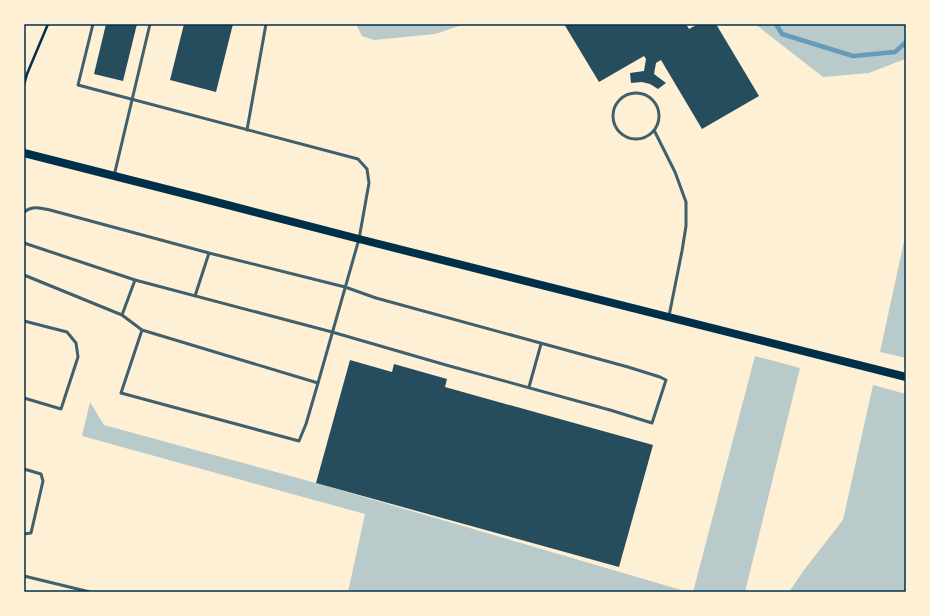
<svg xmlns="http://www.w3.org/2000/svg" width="930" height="616" font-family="Inter,sans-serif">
<rect width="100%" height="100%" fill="#fdf0d5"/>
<path fill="#b9caca" d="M356,24h109l-30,10 -61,6 -12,-4z
M755,24h151v36l-1,-1 -36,14 -46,4z
M906,232v126l-26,-6z
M755,356l45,12 -55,224h-52z
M873,385l33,9v198h-117l15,-22 39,-50z
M90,402l14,23 212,58 372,109h-340l17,-78 -283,-78z"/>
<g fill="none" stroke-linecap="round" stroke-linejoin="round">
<path stroke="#669bbc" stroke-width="4.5" d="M776,24l6,10 71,22 42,-4 11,-10"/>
</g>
<path fill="#264d5e" d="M106,24h31l-14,57 -29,-7z
M184,24h49l-17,68 -46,-12z
M564,24h122l3,5 9,-5h18l43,72 -57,33 -41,-69 -5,3 -2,11 12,9 -8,6 -8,-5 -8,-2 -11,1 -1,-10 14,-2 2,-12 -2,-3 -45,26z
M350,360l42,12 2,-8 53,15 -2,8 208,58 -34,122 -303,-84z"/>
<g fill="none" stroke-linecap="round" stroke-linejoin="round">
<path stroke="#003049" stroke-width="2.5" d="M24,85l3,-11 21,-50"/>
<path stroke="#3f606c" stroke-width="3" d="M613 116a23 23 0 1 1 46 0a23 23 0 1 1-46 0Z
M247,130l19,-106
M654,130l21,42 11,30v24l-4,25 -13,65
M114,176l36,-152
M24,212c9,-7 15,-4 26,-2l159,43 136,34 31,11 252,69 32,10 6,3 -14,43 -42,-13 -164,-45 -114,-33 -197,-52 -13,35
M24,243l111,37
M24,275l98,40 20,15 -21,63 178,48 7,-17 12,-41 41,-144 10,-56 -2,-14 -9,-10 -280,-74 15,-61
M195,296l14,-43
M24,321l43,11 9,11 2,14 -17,52 -37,-11
M142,330l176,53
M529,387l12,-43
M24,469l17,5 2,7 -12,52 -7,1
M24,576l66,16"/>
<path stroke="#003049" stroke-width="8" d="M24,153l173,44 162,42 547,138"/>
</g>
<rect width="930" height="616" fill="none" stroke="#fdf0d5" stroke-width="50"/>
<rect x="25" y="25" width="880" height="566" fill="none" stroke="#003049" stroke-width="1.5"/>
</svg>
